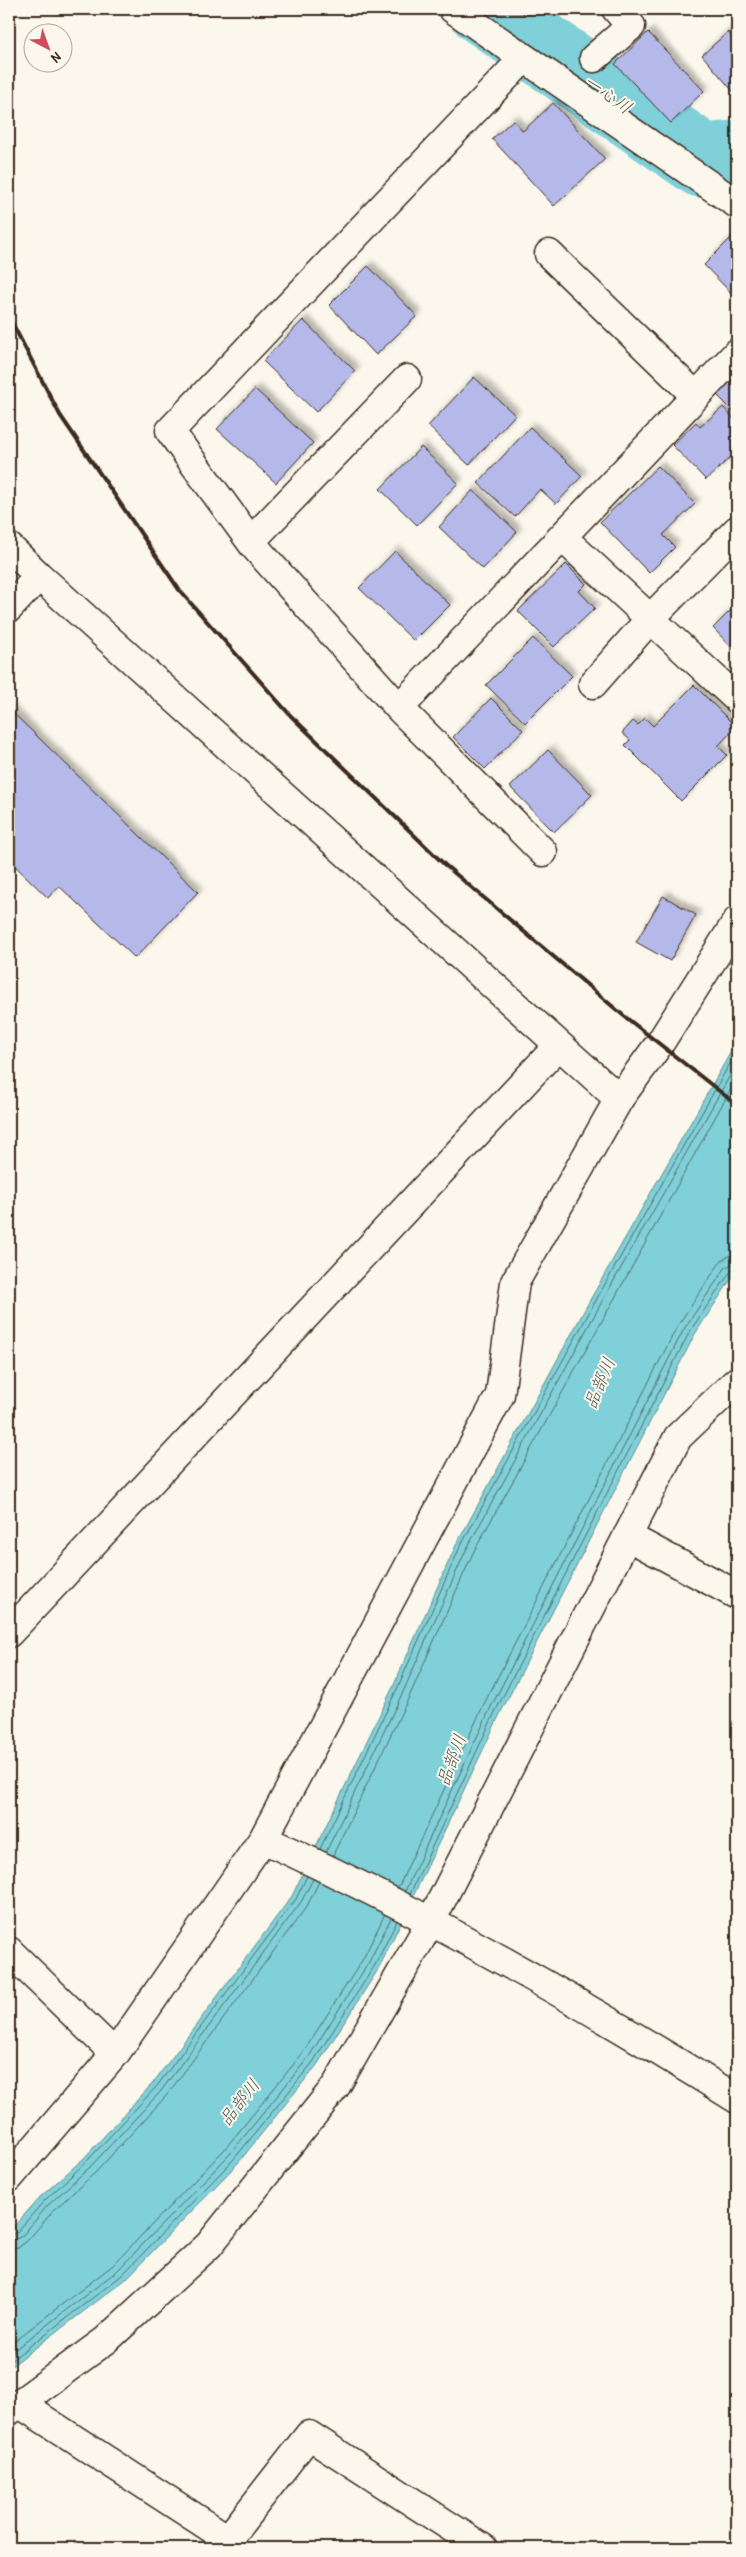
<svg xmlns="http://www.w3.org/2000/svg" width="746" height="2557" font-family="'Patrick Hand','Klee One',sans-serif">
<defs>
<filter id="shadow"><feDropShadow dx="4.5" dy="-4.5" stdDeviation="2.5" flood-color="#0004"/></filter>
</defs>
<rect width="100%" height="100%" fill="#fbf7ec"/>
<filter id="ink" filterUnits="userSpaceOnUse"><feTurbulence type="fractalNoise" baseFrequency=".02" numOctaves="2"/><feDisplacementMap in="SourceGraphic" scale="10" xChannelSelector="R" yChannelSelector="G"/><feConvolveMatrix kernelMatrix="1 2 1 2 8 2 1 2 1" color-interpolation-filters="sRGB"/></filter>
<g filter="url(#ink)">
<path fill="#7fd0d9" stroke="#648e8e" d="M737,1041v229l-42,64 -194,378 -122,256 -62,97 -79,98 -113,117 -116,88v-136l31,-35 43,-38 70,-76 139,-187 101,-209 63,-142 134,-245z"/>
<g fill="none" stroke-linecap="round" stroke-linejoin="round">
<path stroke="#566c69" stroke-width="1" d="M320,1849l77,-160 63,-142 135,-245 142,-251
M326,1852l77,-160 63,-142 134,-245 137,-242
M333,1855l77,-160 63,-142 264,-475
M398,1888l86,-184 194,-379 43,-64 8,-5 8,-2
M405,1891l86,-184 193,-378 42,-62 11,-5
M410,1894l86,-184 194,-379 41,-60 6,-3
M9,2236l8,-4 27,-31 42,-39 71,-76 139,-187 11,-23
M9,2242l13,-6 26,-31 42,-38 71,-76 140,-189 12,-23
M9,2250l9,-2 9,-7 27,-31 42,-38 71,-77 140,-189 12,-24
M9,2345l103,-79 112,-116 78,-96 61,-95 22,-45
M9,2354l108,-83 112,-116 79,-97 61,-96 22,-44
M9,2362l112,-86 113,-117 79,-97 62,-97 22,-44"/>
<path stroke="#7fd0d9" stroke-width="74" d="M485,9l218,152 34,-4"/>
</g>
<path fill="#b4b9ea" stroke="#3b2a1e" filter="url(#shadow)" d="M519,9h13l-7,6z
M648,32l56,59 -33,32 -56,-59z
M728,32l9,11v53l-35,-41z
M553,103l52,56 -51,47 -62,-67 21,-19 10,11z
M737,232v67l-33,-34z
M368,266l49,50 -41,39 -47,-50z
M303,320l52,51 -39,41 -53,-51z
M737,372v43l-21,-21z
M474,377l41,38 -46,50 -41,-39z
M255,389l58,54 -37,40 -59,-54z
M723,407l14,15v29l-31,29 -34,-35 24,-23 4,5z
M530,427l52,49 -26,28 -16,-15 -25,28 -37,-34z
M421,447l37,36 -41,42 -37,-36z
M658,466l37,38 -32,31 12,12 -26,26 -49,-51z
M473,490l44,42 -34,37 -44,-42z
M395,551l55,54 -36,36 -55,-53z
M566,564l20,20 -7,7 16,17 -41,39 -36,-36z
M737,604v49l-24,-25z
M533,638l39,38 -47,47 -39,-38z
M694,685l42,42 -18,19 9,9 -46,46 -56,-56 5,-5 -8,-7 11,-12 5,4 7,-7 8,8z
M491,698l32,32 -38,39 -32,-32z
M9,709l189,183 -63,66 -76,-72 -11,12 -39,-38z
M548,750l44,45 -38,37 -44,-45z
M663,896l33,19 -26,46 -34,-19z"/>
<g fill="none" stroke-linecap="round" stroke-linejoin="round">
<defs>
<path id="minor" d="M453,9l284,195
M524,58l-354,373 84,115 145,162 144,144
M594,58l37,-32 -15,-17
M549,254l147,142
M562,537l175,162
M251,541l156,-162
M9,547l30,29 -30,32
M593,684l57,-65 87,-89
M399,708l338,-355
M627,1536l110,59
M9,1633l550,-588
M263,1839c165,75 321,165 474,260
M9,1951l106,103
M9,2178l106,-124 148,-215 237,-444 15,-113 104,-183 -580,-523
M20,2404l208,135 81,-104 174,113
M9,2411l97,-71 103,-95 127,-159 95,-165 247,-484 59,-56"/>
<path id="tertiary" d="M619,1099l41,-56 77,-122"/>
</defs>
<use href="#minor" stroke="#3b2a1e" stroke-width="31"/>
<use href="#tertiary" stroke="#3b2a1e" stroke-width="31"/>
<use href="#minor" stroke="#fbf7ec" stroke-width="28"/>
<use href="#tertiary" stroke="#fbf7ec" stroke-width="28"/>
<path stroke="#3b2a1e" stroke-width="4" d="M9,317l51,98 120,176 111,125 154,149 179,151 113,89"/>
</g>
</g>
<g text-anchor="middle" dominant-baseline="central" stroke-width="4" stroke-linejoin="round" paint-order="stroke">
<g font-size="18" font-style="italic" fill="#4f5c56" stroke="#fbf7ec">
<text transform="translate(608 94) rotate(35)">一心川</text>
<text transform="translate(599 1383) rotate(-67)">品部川</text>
<text transform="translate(451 1760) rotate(-70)">品部川</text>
<text transform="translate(239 2102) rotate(-52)">品部川</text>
</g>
</g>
<rect width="746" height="2557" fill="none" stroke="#fbf7ec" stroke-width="30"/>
<rect x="15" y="15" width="716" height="2527" fill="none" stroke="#3b2a1e" stroke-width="2" filter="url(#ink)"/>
<g transform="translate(48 48) rotate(139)"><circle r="24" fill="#fbf7ec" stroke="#aea59a"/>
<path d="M0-4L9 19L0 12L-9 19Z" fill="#d1495b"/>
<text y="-8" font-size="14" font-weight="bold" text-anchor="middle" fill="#3b2a1e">N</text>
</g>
</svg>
